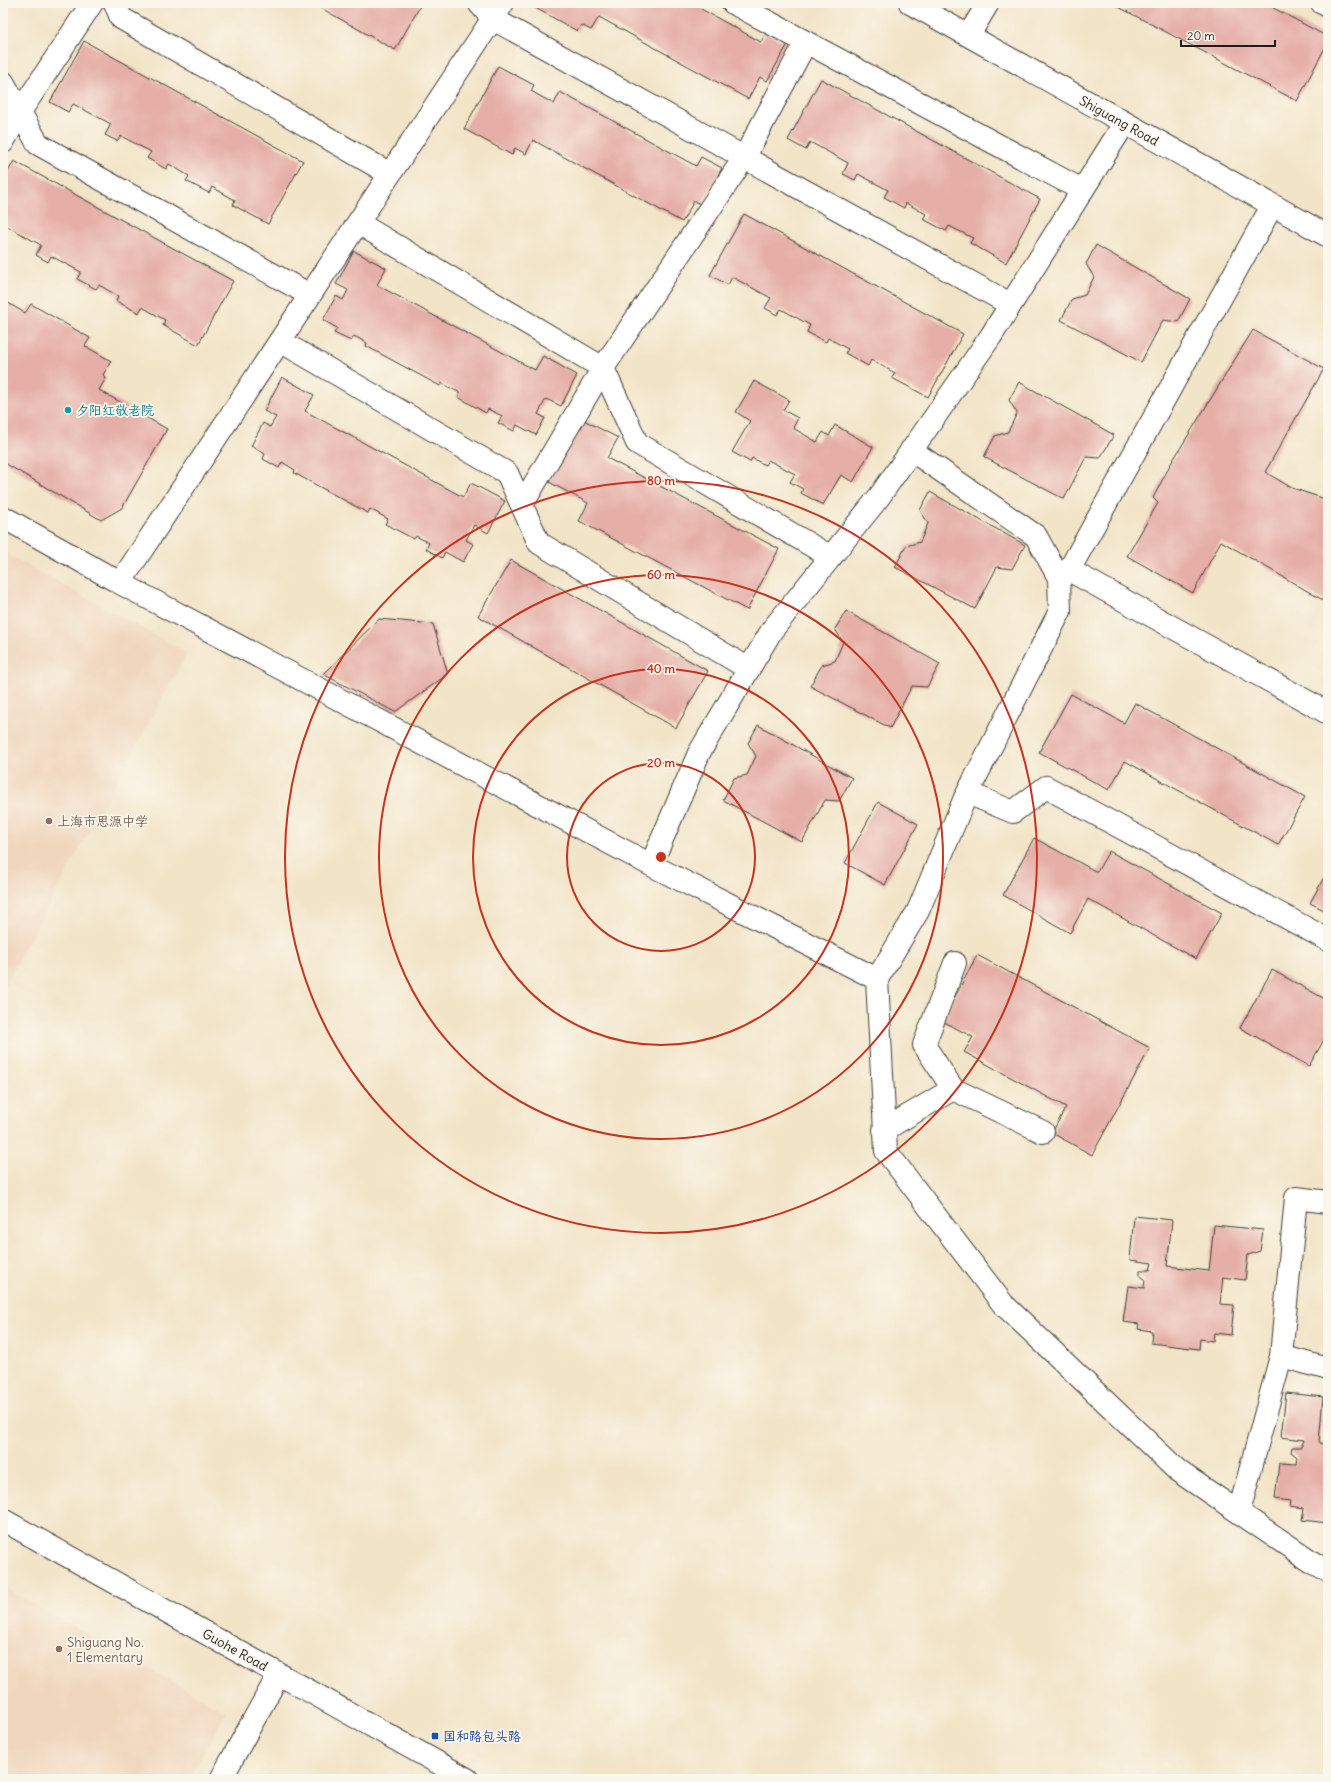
<svg xmlns="http://www.w3.org/2000/svg" width="1331" height="1782" font-family="Delius,'LXGW WenKai TC',sans-serif">
<rect width="100%" height="100%" fill="#fbf7ec"/>
<filter id="ink" filterUnits="userSpaceOnUse"><feTurbulence type="fractalNoise" baseFrequency=".025" numOctaves="2"/><feDisplacementMap in="SourceGraphic" scale="8" xChannelSelector="R" yChannelSelector="G"/><feConvolveMatrix kernelMatrix="1 2 1 2 8 2 1 2 1" color-interpolation-filters="sRGB"/></filter>
<filter id="wash" filterUnits="userSpaceOnUse"><feTurbulence type="fractalNoise" baseFrequency=".012" numOctaves="4" result="noise"/><feDisplacementMap in="SourceGraphic" scale="16" xChannelSelector="R" yChannelSelector="G"/><feGaussianBlur stdDeviation="0.9" result="paint"/><feColorMatrix in="noise" values="0 0 0 0 0 0 0 0 0 0 0 0 0 0 0 0 0 1.4 0 .05"/><feComposite in="paint" operator="in"/></filter>
<g filter="url(#wash)">
<rect width="100%" height="100%" fill="#f2e4c7"/>
<path fill="#f0d6bc" d="M3,552l184,101 -184,335z
M3,1587l223,125 -37,67h-186z"/>
<g id="blocks">
<path fill="#e5aea6" d="M312,3h110l-27,47z
M531,3h159l71,39 5,-9 22,11 -21,37 -7,-4 -12,22 -149,-82 -8,13 -10,-5 -4,6 -47,-26z
M1111,3h153l64,34v5l-31,59z
M84,41l219,120 -35,63 -35,-19 2,-5 -23,-13 -3,6 -23,-12 3,-5 -20,-12 -3,5 -19,-11 4,-6 -30,-16 -4,5 -12,-6 6,-11 -38,-20 -5,8 -18,-10z
M498,66l36,19 -3,6 23,13 6,-12 136,74 5,-9 21,11 -20,37 -8,-4 -12,21 -149,-82 -7,14 -11,-6 -3,7 -48,-26z
M821,79l219,120 -34,64 -36,-20 3,-5 -24,-12 -3,5 -23,-12 3,-5 -20,-11 -2,5 -20,-11 4,-7 -30,-16 -3,6 -12,-6 5,-11 -38,-21 -4,8 -18,-10z
M14,161l219,120 -35,64 -35,-20 2,-5 -23,-13 -3,6 -23,-12 2,-5 -19,-11 -3,4 -19,-10 4,-7 -30,-16 -3,6 -12,-7 5,-10 -38,-21v-44z
M744,214l219,120 -35,63 -36,-19 3,-5 -24,-13 -3,6 -23,-13 3,-4 -20,-11 -2,4 -19,-10 3,-7 -29,-16 -4,6 -12,-7 6,-10 -39,-21 -4,8 -18,-10z
M1096,245l94,54 -12,23 -15,-2 -22,42 -80,-42 11,-21 13,-4 9,-18 -8,-13z
M354,251l32,17 -9,17 158,85 8,-14 34,19 -16,31 -15,-7 -8,15 7,4 -9,17 -19,-10 -3,6 -16,-8 4,-7 -14,-7 -2,4 -28,-16 2,-4 -19,-10 -1,3 -74,-40 1,-3 -13,-7 -3,5 -17,-8 3,-5 -14,-8 13,-24 7,4 5,-10 -12,-6z
M3,300l22,13 6,-9 59,34 -5,8 26,15 -8,14 3,3 -7,12 68,39 -45,79 -21,12 -98,-58z
M1253,330l71,39 -59,103 27,16 36,12v103l-107,-62 -28,52 -66,-37 31,-53 -5,-5 17,-33z
M282,377l32,18 -9,16 158,86 8,-14 34,18 -17,32 -14,-8 -8,15 7,4 -10,18 -18,-10 -3,6 -16,-9 3,-6 -13,-7 -2,3 -29,-15 3,-5 -18,-10 -2,4 -74,-40 1,-3 -13,-8 -3,6 -16,-9 2,-5 -14,-8 12,-23 7,4 6,-10 -12,-6z
M754,381l35,19 -6,10 15,8 -5,10 24,14 6,-10 6,4 6,-11 38,22 -20,35 -12,-7 -18,30 -22,-12 2,-4 -13,-7 5,-8 -27,-14 -3,5 -13,-7 -2,4 -18,-10 18,-31 -14,-9z
M1019,382l95,53 -14,23 -14,-1 -22,42 -80,-42 11,-21 13,-4 9,-19 -8,-13z
M580,418l38,20 -11,20 172,91 -32,61 -168,-89 9,-18 -39,-21z
M930,492l95,53 -13,24 -15,-2 -22,42 -80,-42 11,-21 14,-4 8,-19 -8,-13z
M511,560l197,111 -32,57 -198,-112z
M846,611l94,53 -13,23 -15,-1 -22,42 -80,-42 12,-21 13,-4 8,-19 -8,-13z
M379,619l54,5 15,50 -53,38 -72,-38z
M1071,694l53,29 11,-20 170,94 -27,48 -153,-84 -16,29 -70,-38z
M758,725l94,53 -13,23 -14,-1 -23,42 -79,-42 11,-22 13,-3 9,-19 -8,-13z
M878,802l40,22 -33,61 -40,-22z
M1034,838l63,34 12,-21 113,62 -26,46 -108,-60 -18,34 -67,-38z
M1328,870v42l-18,-9z
M977,955l173,93 -58,107 -40,-22 14,-26 -102,-55 9,-15 -31,-16z
M1272,970l53,29 3,-6v45l-2,-2 -17,30 -69,-38z
M1134,1216l38,4 -5,46 42,5 5,-46 49,5 -3,21 -12,4 -3,25 -22,-3 -3,27 14,1 -3,30 -17,-2 -1,8 -13,-2 -1,10 -48,-6 1,-12 -14,-2 1,-5 -16,-2 5,-36 16,2 1,-8 -5,-4v-6h10l2,-7 -22,-3z
M1286,1393l37,4 -4,46 9,1v79l-26,-3 2,-12 -15,-2 1,-5 -15,-2 4,-36 17,1 1,-7 -6,-5 1,-5h9l3,-7 -23,-3z"/>
</g>
</g>
<g filter="url(#ink)">
<use href="#blocks" fill-opacity="0" stroke="#3c3a36" stroke-width="1"/>
<g fill="none" stroke-linecap="round" stroke-linejoin="round">
<defs>
<path id="minor" d="M115,3l6,15 269,156
M479,3l14,16 517,285
M733,3l349,187
M910,3l418,233
M1322,3l6,3
M969,35l19,-32
M3,82l35,62 272,151
M3,142l17,-30 72,-109
M1272,206l-203,364 259,143
M358,223l245,145 34,75 194,114
M280,341l227,132 32,70 210,126
M522,505l81,-137 141,-210 62,-116
M3,517l117,66 531,282 226,114 9,172 117,153 175,167 137,93 13,7
M120,583l383,-580
M968,793l45,19 33,-25 282,153
M651,865l48,-112 73,-123 107,-133 112,-161 133,-212
M877,979l41,-68 46,-111 96,-189 -1,-33 -23,-42 -125,-86
M953,1089l-29,-44 31,-82
M884,1130l69,-41 90,43
M1281,1356l47,13
M1239,1512l42,-156 15,-158 32,4
M3,1520l464,259
M221,1779l58,-105"/>
</defs>
<use href="#minor" stroke="#3c3a36" stroke-width="24"/>
<use href="#minor" stroke="#fff" stroke-width="22"/>
</g>
</g>
<g fill="none" stroke="#c8321e" stroke-width="2">
<circle cx="661" cy="857" r="94"/>
<circle cx="661" cy="857" r="188"/>
<circle cx="661" cy="857" r="282"/>
<circle cx="661" cy="857" r="376"/>
</g>
<circle fill="#0f9aa8" stroke="#fbf7ec" stroke-width="1.5" cx="68" cy="410" r="4"/>
<g fill="#8d6e63" stroke="#fbf7ec" stroke-width="1.5">
<circle cx="49" cy="821" r="4"/>
<circle cx="59" cy="1649" r="4"/>
</g>
<rect fill="#1a4fb4" stroke="#fbf7ec" stroke-width="1.5" x="431" y="1732" width="8" height="8" rx="2"/>
<g text-anchor="middle" dominant-baseline="central" stroke-width="3.5" stroke-linejoin="round" paint-order="stroke">
<g font-size="13" fill="#1c1c1c" stroke="#fbf7ec">
<text transform="translate(1119 121) rotate(29)">Shiguang Road</text>
<text transform="translate(235 1650) rotate(29)">Guohe Road</text>
</g>
<g font-size="13" fill="#0d838f" stroke="#fbf7ec" text-anchor="start">
<text x="76" y="410">夕阳红敬老院</text>
</g>
<g font-size="13" fill="#785e54" stroke="#fbf7ec" text-anchor="start">
<text x="57" y="821">上海市思源中学</text>
<text x="67" y="1642">Shiguang No.<tspan x="67" dy="15">1 Elementary</tspan></text>
</g>
<g font-size="13" fill="#164399" stroke="#fbf7ec" text-anchor="start">
<text x="443" y="1736">国和路包头路</text>
</g>
</g>
<circle cx="661" cy="857" r="6" fill="#c8321e" stroke="#fbf7ec" stroke-width="2"/>
<g font-size="12" text-anchor="middle" font-weight="bold" fill="#c8321e" stroke="#fbf7ec" stroke-width="3.5" stroke-linejoin="round" paint-order="stroke">
<text x="661" y="485">80 m</text>
<text x="661" y="579">60 m</text>
<text x="661" y="673">40 m</text>
<text x="661" y="767">20 m</text>
</g>
<rect width="1331" height="1782" fill="none" stroke="#fbf7ec" stroke-width="16"/>
<path d="M1181 40v6h94v-6" fill="none" stroke="#1c1c1c" stroke-width="2"/>
<text x="1187" y="40" font-size="12" fill="#1c1c1c" stroke="#fbf7ec" stroke-width="3" paint-order="stroke">20 m</text>
</svg>
